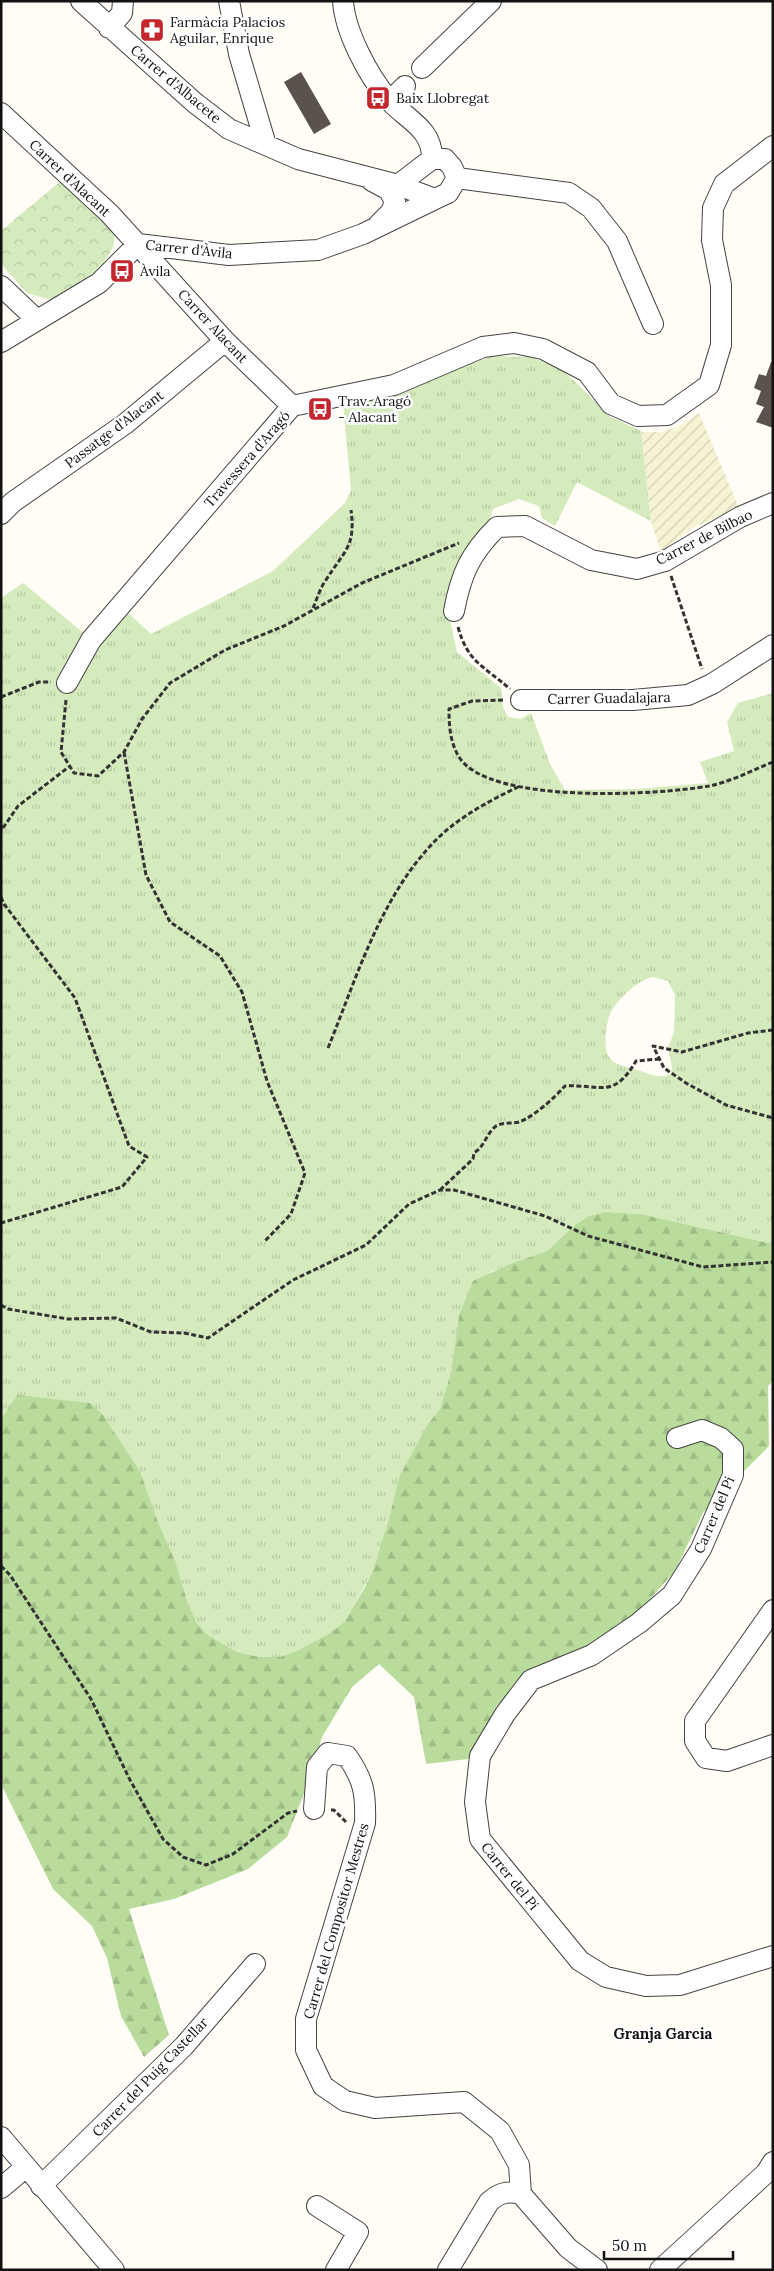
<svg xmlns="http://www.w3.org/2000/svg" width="774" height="2271" font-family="Lora,serif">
<defs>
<pattern id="farmland-furrows" width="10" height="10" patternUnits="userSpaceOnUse" patternTransform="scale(1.25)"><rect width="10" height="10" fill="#f6f3d4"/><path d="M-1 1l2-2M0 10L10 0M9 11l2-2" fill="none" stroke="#d2cfb5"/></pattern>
<pattern id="grass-tufts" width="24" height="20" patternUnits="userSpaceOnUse" patternTransform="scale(1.25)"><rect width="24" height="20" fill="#d5ebbd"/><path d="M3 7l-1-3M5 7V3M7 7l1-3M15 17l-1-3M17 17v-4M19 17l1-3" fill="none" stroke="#b6c8a1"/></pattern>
<pattern id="forest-firs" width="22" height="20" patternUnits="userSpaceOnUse" patternTransform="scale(1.25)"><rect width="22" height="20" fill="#b9dc9c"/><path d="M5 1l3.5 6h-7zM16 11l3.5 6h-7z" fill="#9ebc85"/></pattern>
<pattern id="park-crowns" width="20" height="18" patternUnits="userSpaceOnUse" patternTransform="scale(1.25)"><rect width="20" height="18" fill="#d5ebbd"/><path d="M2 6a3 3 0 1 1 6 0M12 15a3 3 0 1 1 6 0" fill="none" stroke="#b6c8a1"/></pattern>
</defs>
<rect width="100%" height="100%" fill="#fffdf5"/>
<path fill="url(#farmland-furrows)" d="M699,413l40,95 -49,21 -29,24 -10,-32 -10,-89h19l18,-5z"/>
<path fill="url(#grass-tufts)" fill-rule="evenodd" d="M493,356l39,1 33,15 46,45 30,14 10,90 -74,-39 -22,44 -13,-8 -3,-12 -20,-7 -26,10 -5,16 -30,38 -10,48 9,41 44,36 2,19 5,10 13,2 10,-6 19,51 15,26 72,-1 71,-6 -8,-21 34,-11 -7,-29 11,-19 35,-10v551l-132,-30 -35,-2 -17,4 -14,9 -28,26 -56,21 -32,44 -8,56 -11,37 -13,16 -28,52 -9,38 -17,55 -19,36 -9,15 -13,11 -33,18 -19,7h-20l-23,-5 -29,-17 -11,-12 -9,-19 -12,-41 -18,-41 -18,-51 -37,-56 -95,-4 -7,9v-822l22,-15 75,62 29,-33 24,22 122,-63 72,-68 6,-13 -8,-86 81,-23zM653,977l15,4 7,14 -1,37 -6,16 4,18 -1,8c-10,5 -20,1 -30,-3 -10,-4 -24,-4 -31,-13 -8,-8 -4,-38 2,-48 7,-12 26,-30 41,-33z"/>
<path fill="url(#forest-firs)" d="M606,1212l35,2 132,30v137l-5,5 1,60 -66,67 -28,58 -32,36 -41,32 -62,32 -43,34 -29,54 -42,5 -12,-67 -35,-33 -27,23 -30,50 -15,49 -20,51 -39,32 -74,30 -45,10 40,126 -25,22 -23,-41 -14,-58 -15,-32 -39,-37 -52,-105v-364l16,-25 73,8 13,12 37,56 18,51 18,41 12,41 9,19 11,12 29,17 23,5h20l19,-7 33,-18 13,-11 19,-32 9,-19 17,-55 9,-38 28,-52 13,-16 11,-37 8,-56 14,-35 40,-18 34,-12 28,-26 14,-9z"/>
<path fill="url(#park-crowns)" d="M62,180l50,49c14,28 -40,60 -61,71l-24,-7 -26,-29v-33z"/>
<path fill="#5a524d" d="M301,72l30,52 -17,10 -30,-52z
M771,362h2v66l-17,-6 8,-15 -8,-3 5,-13 -7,-3 5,-14 7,2z"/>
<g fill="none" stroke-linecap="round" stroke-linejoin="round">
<defs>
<path id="minor" d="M81,1l114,102 34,26 69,30 100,26
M229,1l10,53 27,91
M343,1c2,31 25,74 45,98 17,20 45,29 44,60
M109,28l13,-15 1,-12
M422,68l69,-67
M390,101l15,-15
M1,113l109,101 115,127 67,65
M432,159h13l7,8 5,11 -9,15 -13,6 -37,-14z
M457,178l112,15 22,15 26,33 36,83
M372,181l17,9 6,12 -4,10 -13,13
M138,244l91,11 89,-5 45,-16 72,-35
M1,286l36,34
M1,342l98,-59 39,-39
M1,514l12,-12 112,-78 100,-83
M454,611c7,-37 16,-57 43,-84l28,-1 66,34 46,9 28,-8 75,-44 33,-14
M67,683l24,-43 201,-234 102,-21 89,-38 31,-4 29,6 44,23 24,32 27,12 29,-1 42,-30 12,-40v-60l-9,-45 1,-32 11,-24 49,-38
M521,700h112l55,-5 24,-11 61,-39
M677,1438l25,-8 19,8 12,11v26l-32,74 -29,46 -33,28 -47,32 -61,25 -26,34 -25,42 -5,46 5,37 100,122 26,16 40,9 34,-1 93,-29
M773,1610l-78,111v20l11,17 21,3 46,-16
M314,1809l3,-42 11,-14 19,3c17,24 19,38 18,67l-59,196v31l17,36 22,15 30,7 89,-6 36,29 19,34 2,29
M1,2137l113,133
M41,2186l143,-140 71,-82
M1,2188l25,-21
M317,2206l41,26 -22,38
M448,2270l41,-68c11,-10 19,-11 32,-8l47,54 29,22
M660,2270l106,-97 7,-11"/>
</defs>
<use href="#minor" stroke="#444" stroke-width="22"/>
<path stroke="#333" stroke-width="3" stroke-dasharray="5 2.5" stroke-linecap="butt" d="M671,576l31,93
M313,608c4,-9 7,-20 13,-28 18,-29 30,-33 25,-70
M458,627c10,36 26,39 52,62
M1,697l38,-15h12
M66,700l-5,52 13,21 24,3 26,-24 18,-33 28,-36 55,-33 59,-24 78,-43 97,-40
M503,700l-31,1 -23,8c0,17 1,33 10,48 30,48 200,38 250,29 21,-4 44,-16 64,-24
M124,752l22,123 24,47 50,34 22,36 25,89 38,92 -14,41 -27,28
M1,825v7
M3,828l15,-22 52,-40
M1,897l3,7 71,94 54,148 18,11 -25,30 -121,36
M773,1030l-25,3 -66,19 -29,-6 11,22 22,15 40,22 47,13
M328,1048c29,-71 53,-154 110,-210 23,-22 51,-37 80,-51
M440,1190l33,-31 1,-6c11,-7 12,-19 22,-27 6,-4 16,-2 23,-4 16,-6 35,-24 46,-36 36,-2 48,14 71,-25l23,-2
M1,1305l7,4 60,10 48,-1 35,14 33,1 24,5 85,-58 73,-35 43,-41 31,-14h14l91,26 43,20 115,31 70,-5
M1,1566l9,9 81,124 39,81 33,59 20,18 23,8 27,-11 55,-41 9,-2
M331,1810h3l13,13"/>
<use href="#minor" stroke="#fff" stroke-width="20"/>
</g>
<defs>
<symbol id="pharmacy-square" viewBox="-11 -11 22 22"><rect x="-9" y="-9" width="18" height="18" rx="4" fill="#c4262e" stroke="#fff"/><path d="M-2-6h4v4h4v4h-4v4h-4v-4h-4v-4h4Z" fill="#fff"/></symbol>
<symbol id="bus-square" viewBox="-11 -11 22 22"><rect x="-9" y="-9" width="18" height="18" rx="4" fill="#c4262e" stroke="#fff"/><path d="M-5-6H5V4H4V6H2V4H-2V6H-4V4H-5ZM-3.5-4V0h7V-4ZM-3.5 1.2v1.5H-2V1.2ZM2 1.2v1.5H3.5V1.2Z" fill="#fff"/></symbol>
</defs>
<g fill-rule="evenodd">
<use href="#pharmacy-square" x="138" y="16" width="28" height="28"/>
<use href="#bus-square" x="364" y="84" width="28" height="28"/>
<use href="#bus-square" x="108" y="257" width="28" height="28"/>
<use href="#bus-square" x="306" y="395" width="28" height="28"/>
</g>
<g text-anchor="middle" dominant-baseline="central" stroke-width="5" stroke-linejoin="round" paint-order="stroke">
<g font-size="14" fill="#111" stroke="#fff" text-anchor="start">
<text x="170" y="22">Farmàcia Palacios<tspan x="170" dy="16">Aguilar, Enrique</tspan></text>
<text x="396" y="98">Baix Llobregat</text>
<text x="140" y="271">Àvila</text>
<text x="338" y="401">Trav. Aragó<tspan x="338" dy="16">- Alacant</tspan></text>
</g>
<g font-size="14" fill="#111" stroke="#fff">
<text transform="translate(176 84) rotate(40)">Carrer d'Albacete</text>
<text transform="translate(70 178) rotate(43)">Carrer d'Alacant</text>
<text transform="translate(189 249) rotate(6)">Carrer d'Àvila</text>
<text transform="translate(213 326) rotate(47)">Carrer Alacant</text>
<text transform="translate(114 429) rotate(-37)">Passatge d'Alacant</text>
<text transform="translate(247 459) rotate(-49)">Travessera d'Aragó</text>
<text transform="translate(704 537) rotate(-27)">Carrer de Bilbao</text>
<text transform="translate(609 698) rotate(-1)">Carrer Guadalajara</text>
<text transform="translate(714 1515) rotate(-67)">Carrer del Pi</text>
<text transform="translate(510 1876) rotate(51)">Carrer del Pi</text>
<text transform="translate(336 1921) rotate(-74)">Carrer del Compositor Mestres</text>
<text transform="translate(150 2077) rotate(-46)">Carrer del Puig Castellar</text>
</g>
<g font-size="15" font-weight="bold" fill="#111" stroke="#fff">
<text x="663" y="2033">Granja Garcia</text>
</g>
</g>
<rect width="774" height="2271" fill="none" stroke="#111111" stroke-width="5"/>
<path d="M604 2251v8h129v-8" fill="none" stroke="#111111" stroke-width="2.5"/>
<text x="612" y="2251" font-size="15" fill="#111111" stroke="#ffffff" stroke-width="4" paint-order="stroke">50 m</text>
</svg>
